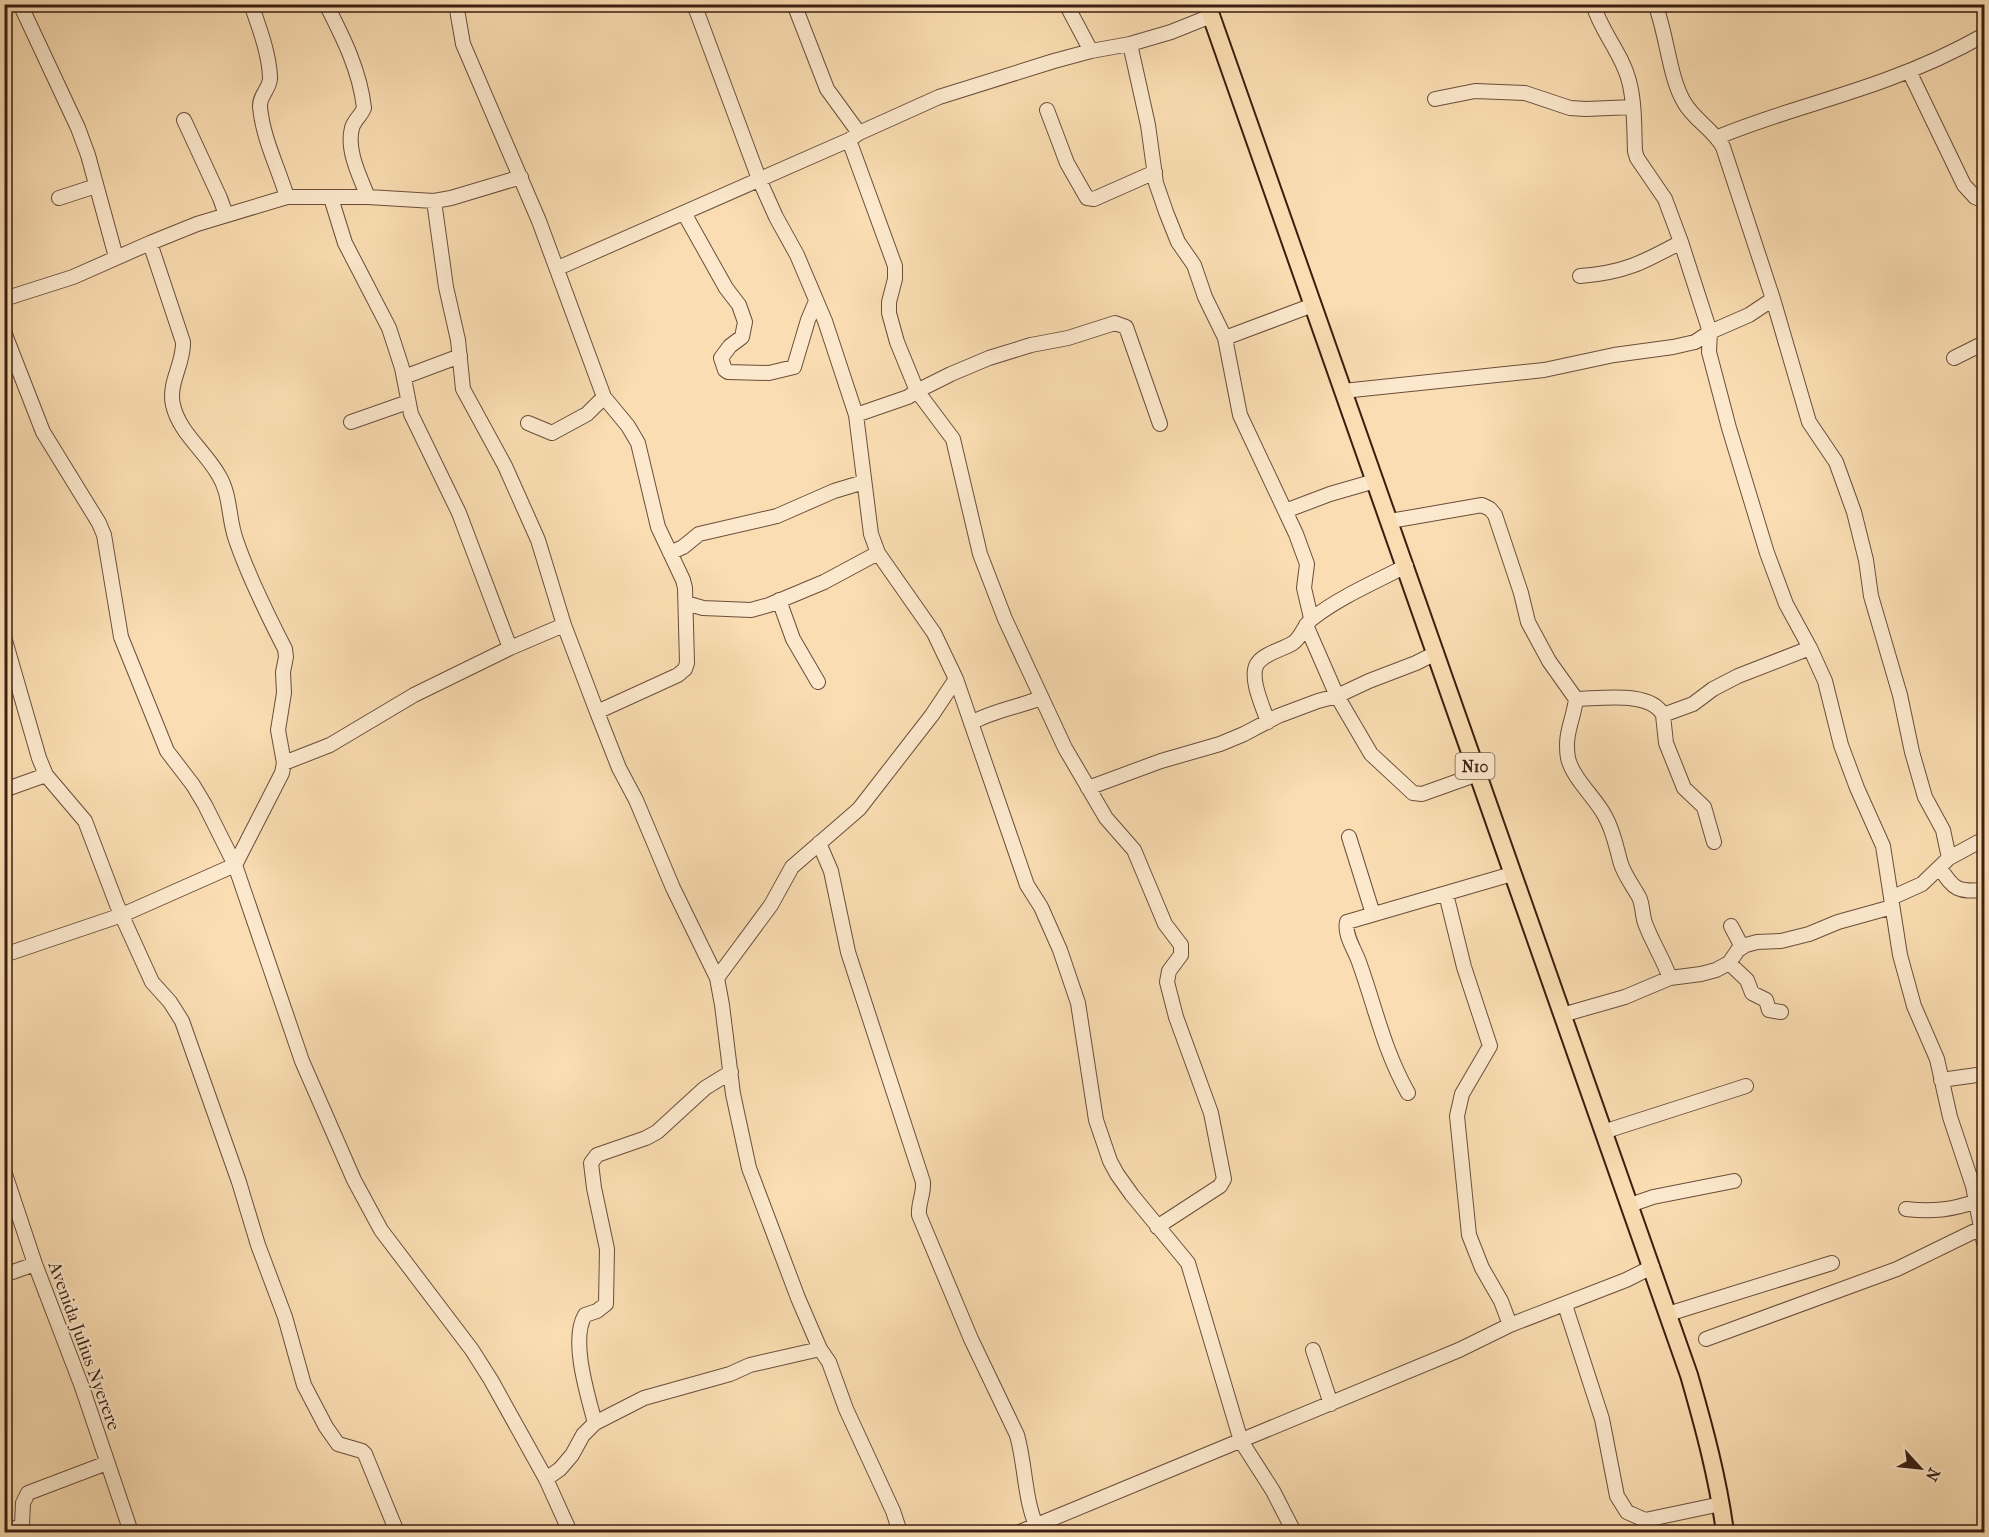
<svg xmlns="http://www.w3.org/2000/svg" width="1989" height="1537" font-family="'IM FELL French Canon',serif">
<rect width="100%" height="100%" fill="#faddb2"/>
<filter id="stains"><feTurbulence type="fractalNoise" baseFrequency=".00333" numOctaves="4"/><feColorMatrix values="0 0 0 0 .2 0 0 0 0 .09 0 0 0 0 .02 0 0 0 .5 -.17"/></filter>
<radialGradient id="worn" r=".72"><stop offset=".6" stop-color="#630" stop-opacity="0"/><stop offset="1" stop-color="#630" stop-opacity=".3"/></radialGradient>
<g fill="none" stroke-linecap="round" stroke-linejoin="round">
<defs>
<path id="minor" d="M20,4l58,124 10,27 28,102
M251,4c8,23 18,49 19,73 1,11 -11,18 -10,30 3,32 18,60 27,90
M326,4c17,33 34,67 38,104 -3,8 -10,12 -12,20 -6,22 8,49 16,69
M456,4l7,40 76,177 65,176 24,29 10,17 20,84 25,53 2,8 2,75 -2,6 -7,6 -81,37 22,56 17,32 37,88 44,90 5,27 11,89 16,74 49,130 22,51 9,13 17,47 47,102 7,21
M694,4l65,175 17,38 21,38 28,66 31,94 15,119 7,19 56,80 22,46 71,206 14,22 19,43 18,53 18,117 14,41 7,13 15,21 56,68 53,178 32,50 21,41
M794,4l33,85 32,44
M1066,4l25,47
M1593,4c8,28 29,49 36,77 6,22 5,47 6,70l2,7 28,41 16,43 29,90 -1,20 20,76 38,125 19,51 24,44 15,33 16,64 16,43 26,58 17,109 14,51 23,53 13,58 23,69 11,57
M1130,44l18,81 8,58 10,29 12,30 16,23 11,32 20,41
M1909,71l55,114 11,12 9,4
M1435,99l40,-8 50,2 45,15 16,1 47,-2
M1047,110l20,53 20,35 7,1 61,-27
M184,120l36,78 6,17
M1718,137c55,-23 114,-37 170,-58 33,-12 66,-27 96,-44
M849,140l46,126v13l-6,23v11l8,29 20,49 36,48 27,115 25,65 60,129 41,70 28,32 31,74 16,21v10l-12,16 -2,11 9,35 35,96 13,66 -4,7 -63,41
M59,198l37,-12
M331,198l14,45 44,85 13,40 9,46 48,99 51,135
M434,201l12,86 12,53 5,49 42,77 33,74 26,85 33,87
M684,213l42,75 13,17 6,17 -3,15 -12,9 -9,12 4,12 3,2 41,1 25,-6 14,-47 8,-19
M558,268l291,-128 10,-7 80,-36 115,-36 37,-10 39,-7 41,-12 40,-16
M1580,276c44,-3 64,-14 101,-34
M4,299l69,-22 77,-34 47,-19 90,-27h81l66,4 17,-3 70,-21
M1773,299l36,123 27,40 18,50 12,48 5,36 29,99 12,57 13,45 18,33 6,28
M4,332l39,100 56,91 5,12 17,102 46,114 26,34 12,20 30,60 67,196 52,119 27,50 91,120 19,30 55,99 24,53
M1954,358l30,-15
M404,377l56,-21
M1343,391l201,-21 70,-15 59,-8 22,-5 15,-10 39,-17 24,-16 -50,-152c-10,-18 -29,-27 -39,-45 -15,-25 -17,-68 -29,-98
M856,415l52,-18 9,-6 34,-17 38,-16 42,-13 37,-7 47,-15 11,4 34,97
M351,422l57,-20
M528,423l24,10 35,-19 17,-17
M1285,511l45,-17 45,-13
M1390,521l92,-16 8,4 5,6 26,78 7,29 21,39 27,38c-3,23 -12,34 -8,59 5,21 27,39 37,58 9,16 11,31 16,48 4,12 12,22 18,33 4,8 3,18 6,26 7,19 18,36 25,55
M670,553l13,-6 16,-13 78,-18 57,-25 30,-9
M779,600l14,39 25,43
M686,603l17,5 48,2 18,-5 55,-23 54,-29
M1311,618l-7,-30 3,-24 -11,-30 -56,-119 -15,-77 88,-33
M1306,625l31,71 34,58 42,39 9,1 56,-20
M4,637l35,121 7,17 -42,15
M1576,699c22,0 75,-9 87,16l30,-11 20,-15 25,-13 72,-28
M1663,715l3,28 18,45 20,19 10,35
M1268,722c-5,-15 -19,-44 -11,-58 7,-11 25,-14 36,-21 9,-6 11,-19 20,-25 25,-20 64,-37 93,-52
M971,723c21,-12 47,-16 70,-25
M284,763l46,-18 84,-50 96,-47 54,-23
M46,775l39,46 32,84 35,77 18,20 12,19 57,161 19,63 27,72 19,68 22,42 12,17 24,7 3,3 32,78
M1088,788l73,-27 59,-17 24,-10 34,-18 40,-15 19,-5 32,-15 47,-18 20,-10
M1349,837l24,77
M819,843l12,28 17,81 75,230c1,12 -5,21 -4,33l52,124 46,96c9,32 7,67 22,97
M1940,868c14,22 18,24 44,22
M1446,894l18,73 26,79 -28,48 -5,22 12,119 13,33 19,33 9,24
M1891,898l31,-14 27,-26 35,-19
M1731,926l11,21
M4,955l118,-40 113,-50 47,-92 2,-10 -6,-33 6,-37 -1,-21 3,-15 -1,-8c-18,-35 -36,-71 -49,-109 -8,-22 -5,-46 -18,-66 -14,-24 -39,-42 -45,-69 -5,-23 11,-41 10,-63l-33,-99
M1729,963l18,17 5,13 14,7 3,10 12,2
M717,978l54,-73 21,-38 67,-58 73,-94 24,-36
M1562,1015l63,-18 45,-19 31,-4 15,-4 13,-7 9,-13 8,-5 11,-3 24,-1 28,-7 29,-12 54,-15
M1941,1080l43,-6
M1408,1093c-25,-45 -32,-84 -49,-131 -4,-12 -15,-27 -12,-40l165,-48
M1603,1132l143,-46
M4,1171l31,93 47,123 49,145
M1630,1205l23,-8 81,-16
M1906,1209c26,3 46,1 71,-8
M4,1275l31,-11
M1565,1305l37,114 15,77 10,16 18,8 76,-16
M1668,1314l164,-51
M1706,1339l191,-70 84,-41
M1313,1350l18,54
M595,1423c-7,-27 -25,-83 -10,-108l12,-4 9,-7 1,-55 -13,-61 -3,-25 6,-8 49,-17 11,-6 48,-44 26,-16
M546,1479l14,-10 12,-14 11,-20 12,-12 49,-25 86,-24 20,-9 70,-16
M8,1532l14,-7 1,-22 5,-10 79,-30
M1020,1532l439,-182 51,-25 116,-45 26,-13"/>
<path id="major" d="M1207,4l482,1371c15,52 29,104 36,157"/>
</defs>
<use href="#minor" stroke="#6b4e3a" stroke-width="16"/>
<use href="#major" stroke="#3b1e12" stroke-width="20"/>
<use href="#minor" stroke="#fce9cd" stroke-width="14"/>
<use href="#major" stroke="#faddb2" stroke-width="16"/>
</g>
<g text-anchor="middle" dominant-baseline="central" stroke-width="4.5" stroke-linejoin="round" paint-order="stroke">
<rect fill="#fce9cd" stroke="#755b4a" stroke-width="1.5" x="1455.5" y="753" width="39" height="26" rx="4.5"/>
<g font-size="16" font-weight="bold" fill="#3b1e12">
<text x="1475" y="766">N10</text>
</g>
<g font-size="18" fill="#3b1e12" stroke="#fce9cd">
<text transform="translate(84 1346) rotate(70)">Avenida Julius Nyerere</text>
</g>
</g>
<rect width="1989" height="1537" fill="none" stroke="#faddb2" stroke-width="24"/>
<rect x="6" y="6" width="1977" height="1525" fill="none" stroke="#3b1e12" stroke-width="3"/>
<rect x="12" y="12" width="1965" height="1513" fill="none" stroke="#3b1e12" stroke-width="1.5"/>
<g transform="translate(1920 1468) rotate(117)" stroke="#fce9cd" stroke-width="4.5" paint-order="stroke">
<path d="M0-4.5L10 22L0 15L-10 22Z" fill="#3b1e12"/>
<text y="-9" font-size="16" font-weight="bold" text-anchor="middle" fill="#3b1e12">N</text>
</g>
<rect width="100%" height="100%" filter="url(#stains)"/>
<rect width="100%" height="100%" fill="url(#worn)"/>
</svg>
